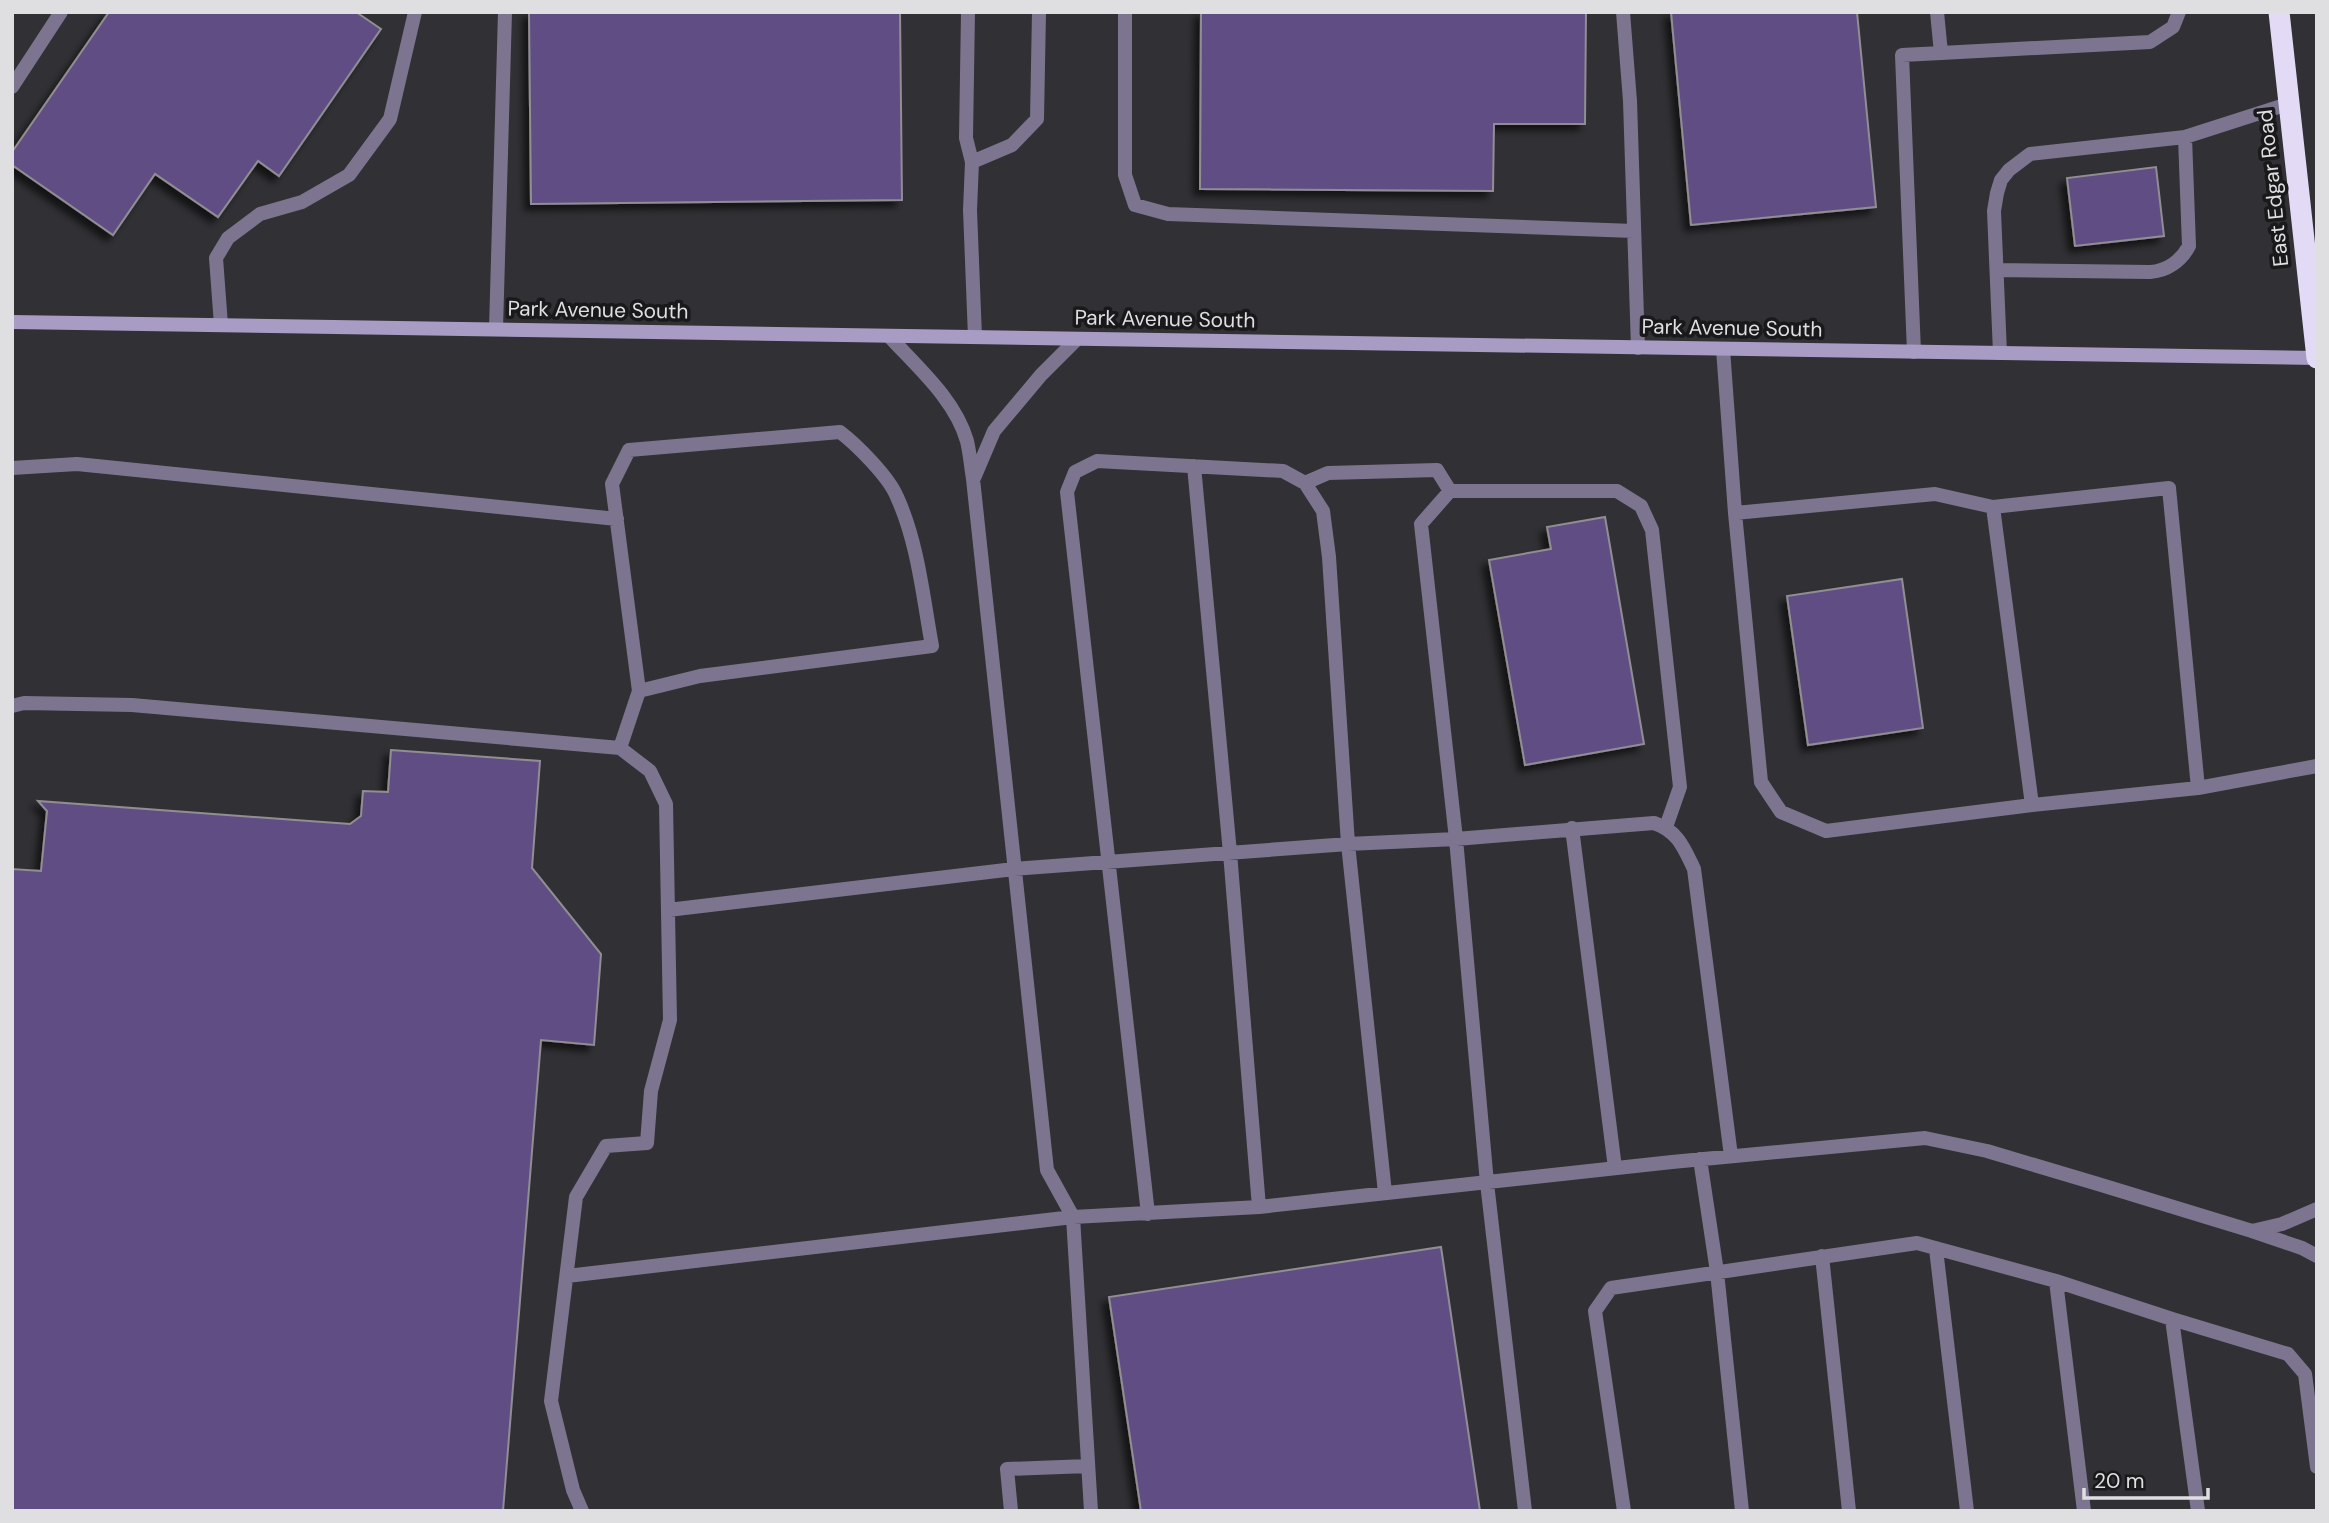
<svg xmlns="http://www.w3.org/2000/svg" width="2329" height="1523" font-family="'DM Sans',sans-serif">
<defs>
<filter id="shadow"><feDropShadow dx="-6" dy="6" stdDeviation="3.5" flood-color="#0009"/></filter>
</defs>
<rect width="100%" height="100%" fill="#313034"/>
<path fill="#614e84" stroke="#908e93" stroke-width="2" filter="url(#shadow)" d="M109,12h247l25,17 -102,147 -21,-15 -40,56 -63,-43 -42,61 -101,-70v-13z
M529,12h371l2,188 -371,4z
M1201,12h385l-1,112h-91l-1,67 -293,-2z
M1671,12h186l19,195 -185,18z
M2156,167l8,69 -89,10 -8,-68z
M1605,517l39,227 -119,21 -36,-205 62,-11 -4,-22z
M1902,579l21,149 -115,17 -21,-149z
M391,750l149,11 -8,107 69,86 -7,91 -53,-5 -38,471h-491v-642l29,2 6,-60 -9,-10 312,23 11,-8 2,-25 25,1z
M1441,1247l39,264h-339l-32,-214z"/>
<g fill="none" stroke-linecap="round" stroke-linejoin="round">
<path stroke="#7d758f" stroke-width="14" d="M968,12l-2,126 6,24 -2,48 5,127
M1125,12v163l10,30 33,9 466,17
M1623,12l7,89 8,247
M1937,12l4,41 209,-11 23,-15 6,-15
M972,162l40,-17 25,-26 2,-107
M1997,270l153,2c17,-1 31,-11 39,-26l-4,-109
M221,325l-5,-67 12,-20 32,-24 42,-12 47,-27 41,-56 25,-107
M496,329l9,-317
M1723,349l12,164 26,269 20,30 45,19 206,-26 -39,-298 176,-19 29,300
M1914,352l-12,-297 39,-2
M2000,353l-6,-142 3,-18 4,-13 8,-10 21,-16 155,-17 103,-33
M1194,466l36,387 29,354
M12,468l65,-4 540,55
M974,478l20,-47 47,-56 36,-36
M1305,483l23,-10 109,-3 13,21
M1735,513l200,-19 58,13
M12,706l12,-3 108,2 488,43 30,23 16,33 4,216 -19,71 -4,52 -41,3 -30,51 -25,204 22,89 9,21
M620,748l19,-57 -27,-207 17,-34 211,-18c17,13 49,45 57,65 21,46 26,100 35,149l-232,30 -61,15
M2032,805l166,-17 119,-22
M1572,828l43,340
M668,910l346,-41 334,-25 108,-5 198,-16c24,8 30,25 40,46l37,287
M1700,1159l17,113 25,239
M1148,1214l-81,-722 8,-20 22,-11 186,10 22,12 18,28 6,46 19,287 37,349
M2252,1231l30,-7 35,-15
M1936,1249l31,262
M1822,1256l27,255
M567,1276l506,-59 -26,-47 -74,-691c-2,-12 -3,-25 -6,-38 -12,-42 -50,-74 -78,-105
M2056,1281l28,230
M2172,1319l26,192
M1011,1511l-4,-42 81,-3
M1091,1511l-18,-294 186,-10 413,-45 253,-24 62,13 111,33 154,47 50,17 15,8
M1525,1511l-38,-328 -31,-344 -35,-315 29,-33h167l24,15 11,24 28,257 -14,40
M1624,1511l-29,-200 16,-23 306,-45 139,38 116,38 116,35 17,20 12,93"/>
<path stroke="#7d758f" stroke-width="14" d="M12,87l49,-75"/>
<path stroke="#a89bc4" stroke-width="14" d="M12,322l2305,36"/>
<path stroke="#e3dbf5" stroke-width="21" d="M2279,12l38,346"/>
</g>
<g text-anchor="middle" dominant-baseline="central" stroke-width="7" stroke-linejoin="round" paint-order="stroke">
<g font-size="21" fill="#dfdee1" stroke="#19181a">
<text transform="translate(2273 188) rotate(-96)">East Edgar Road</text>
<text transform="translate(598 310) rotate(1)">Park Avenue South</text>
<text transform="translate(1165 319) rotate(1)">Park Avenue South</text>
<text transform="translate(1732 328) rotate(1)">Park Avenue South</text>
</g>
</g>
<rect width="2329" height="1523" fill="none" stroke="#dfdee1" stroke-width="28"/>
<path d="M2084 1488v10h124v-10" fill="none" stroke="#dfdee1" stroke-width="3.5"/>
<text x="2094" y="1488" font-size="21" fill="#dfdee1" stroke="#19181a" stroke-width="5" paint-order="stroke">20 m</text>
</svg>
